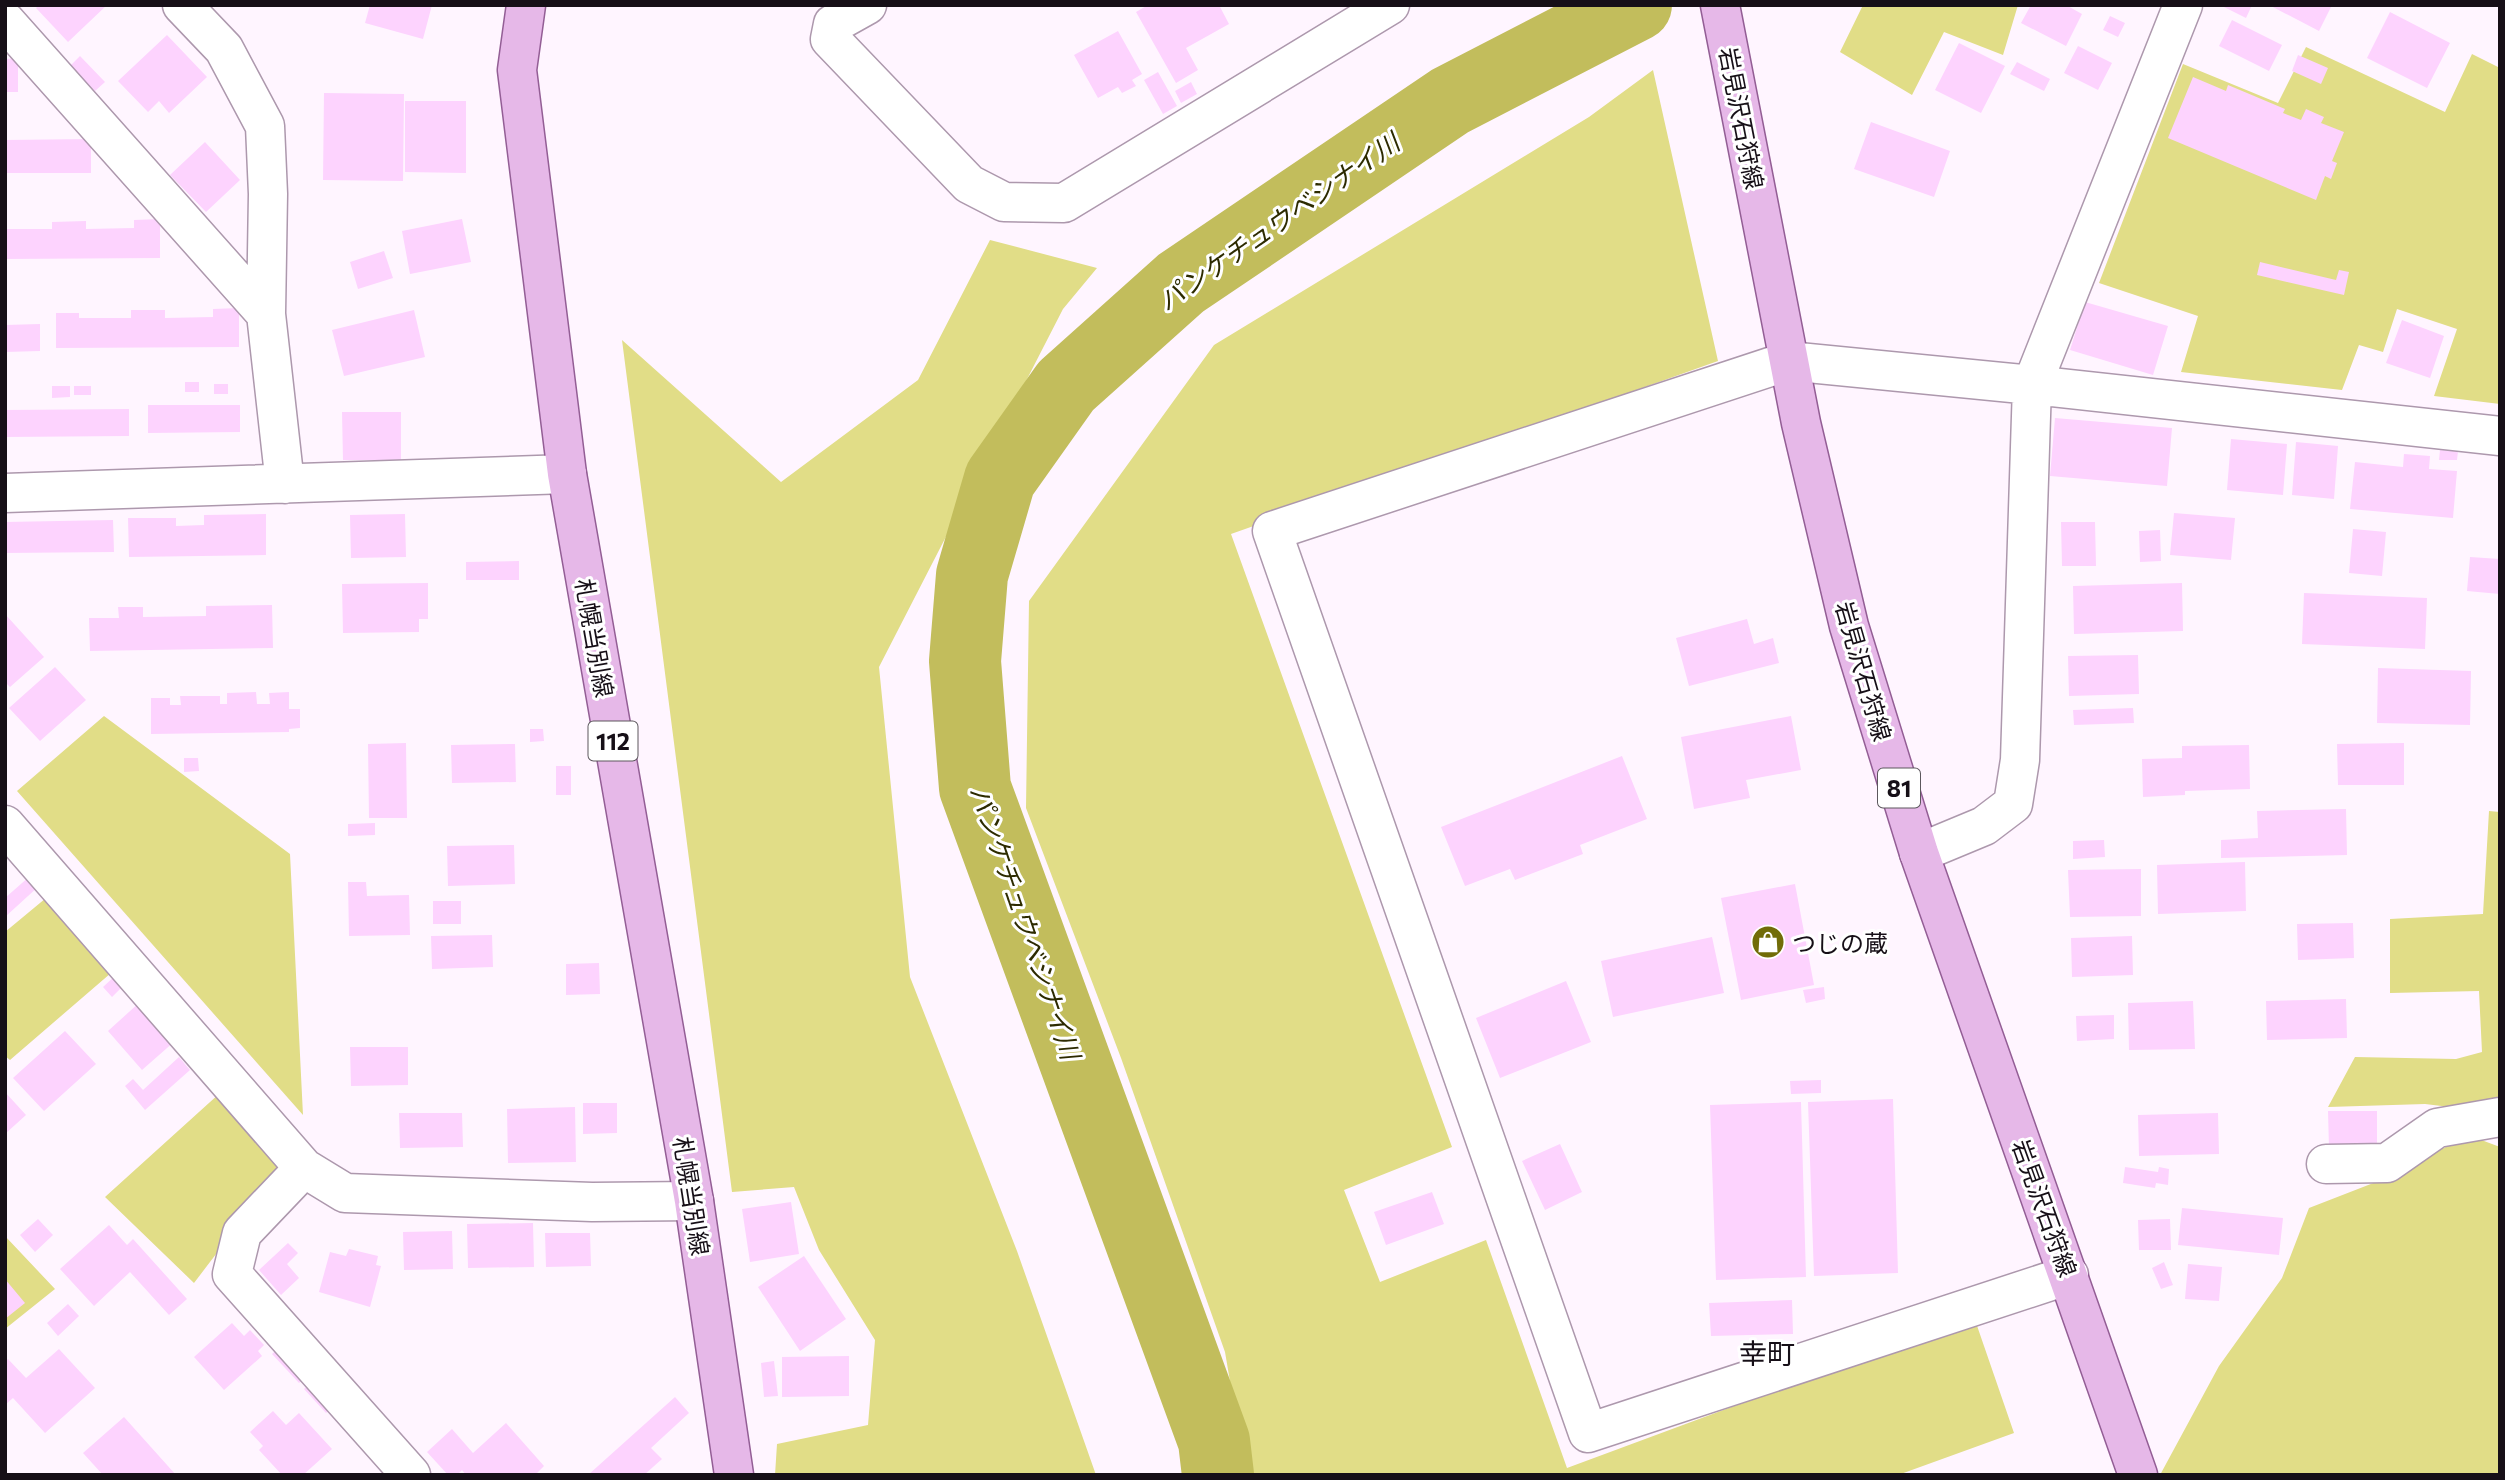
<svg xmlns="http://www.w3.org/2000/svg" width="2505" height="1480" font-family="Commissioner,'Noto Sans JP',sans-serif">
<rect width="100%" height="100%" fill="#fff5ff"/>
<path fill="#e1dd87" d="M1863,5h155l-15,50 -59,-23 -32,63 -72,-43z
M2306,47l139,65 27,-58 28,14v336l-66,-8 23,-67 -60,-20 -14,43 -24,-7 -17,45 -161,-18 17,-56 -99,-33 84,-219 95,39z
M1653,70l65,291 -487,173 221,613 -108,43 36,92 106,-42 81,228 407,-151 40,116 -116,42h-652l-21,-123 -104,-294 -95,-250 3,-207 185,-256 375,-228z
M990,240l107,28 -34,41 -184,358 31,310 107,274 79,224h-321l2,-31 91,-19 7,-85 -56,-90 -25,-63 -62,5 -110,-852 159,142 137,-102z
M104,716l186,138 13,261 -286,-324z
M2489,811l11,1 -1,288 -16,11 -58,-7 -97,3 27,-50 101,2 26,-7 -3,-61 -89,2v-74l93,-5z
M46,898l65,75 -101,87 -5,-4v-124z
M220,1093l63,73 -89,117 -89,-86z
M2468,1135l32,12v328h-340l59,-109 63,-88 27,-70 85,-33z
M5,1236l50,53 -50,40z"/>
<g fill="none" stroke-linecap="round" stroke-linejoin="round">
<path stroke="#c2bd5c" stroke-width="72" d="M1218,1475l-4,-34 -239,-653 -10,-127 7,-86 28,-96 66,-93 115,-103 269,-182 186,-96"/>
</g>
<path fill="#fdd3fe" d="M39,5h68l-39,37 -32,-34z
M370,5h62l-9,34 -58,-16z
M1148,5h71l10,19 -43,24 12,22 -22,13 -40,-71z
M2031,5h35l16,9 -16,32 -45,-23z
M2220,5h32l-6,13z
M2269,5h63l-13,26z
M2390,12l60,31 -23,45 -60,-30z
M2110,16l15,7 -7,14 -15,-7z
M2232,20l50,25 -13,26 -50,-25z
M1118,31l24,43 -10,6 4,6 -14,7 -4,-6 -20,11 -24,-43z
M167,35l40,42 -38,36 -10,-12 -11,11 -30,-31z
M1959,43l46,23 -24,47 -46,-23z
M2078,46l34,17 -14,27 -34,-17z
M2298,55l30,13 -7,16 -29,-13z
M80,56l25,26 -10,9 -25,-25z
M18,58v34h-13v-33z
M2017,62l33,17 -6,12 -34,-17z
M1158,72l19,34 -14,8 -19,-34z
M2193,77l33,14 2,-6 57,24 -2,4 18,7 5,-11 18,8 -3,6 23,9 -12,29 5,2 -6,16 -6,-3 -9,24 -148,-62z
M1191,82l6,12 -16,9 -6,-12z
M324,93l80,1 -1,87 -80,-1z
M405,101h61v72l-61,-1z
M1871,122l79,29 -16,46 -80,-28z
M91,139v34h-86v-33z
M205,142l35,38 -34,32 -36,-37z
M160,219v39l-155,1v-30h47v-7l34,-1v8l48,-1v-8z
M462,219l9,43 -61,12 -8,-43z
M384,251l9,27 -35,11 -8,-27z
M2260,262l76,18 3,-10 10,2 -5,23 -87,-20z
M2085,302l83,24 -15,49 -83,-25z
M239,308v39l-183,1v-35h23v5h52v-8h34v8l48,-1v-8z
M414,310l11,47 -81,19 -12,-46z
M2402,320l42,16 -14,42 -44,-15z
M40,324v27l-35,1v-27z
M185,382h14v10h-14z
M214,384h14v10h-14z
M52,386h18v11l-18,1z
M74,386h17v9h-17z
M148,405h92v27l-92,1z
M129,409v27l-124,1v-27z
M342,412h59v48h-58z
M2055,418l117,10 -5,58 -117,-10z
M2231,439l56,5 -4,51 -56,-5z
M2296,442l42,4 -4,53 -42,-4z
M2440,450l18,1 -1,9h-18z
M2404,454l26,2 -1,13 28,2 -4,47 -103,-9 5,-47 48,5z
M2174,513l61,5 -4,42 -61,-5z
M266,514v41l-137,2 -1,-39h48v8l28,-1v-10z
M405,514l1,43 -55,1 -1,-43z
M113,520l1,32 -109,1v-31z
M2061,522h34l1,44h-34z
M2353,529l33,3 -4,44 -33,-3z
M2160,530l1,31 -21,1 -1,-31z
M2470,557l30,2v35l-33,-3z
M519,561v19h-53v-18z
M428,583v36h-9v13l-76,1 -1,-49z
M2182,583l1,48 -109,3 -1,-48z
M2304,593l123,5 -2,51 -123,-5z
M272,605l1,43 -183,3 -1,-33h30l-1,-11h25v10l63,-1v-10z
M5,614l39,43 -34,30 -5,-5z
M1747,619l7,25 19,-6 6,25 -90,23 -13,-48z
M2138,655l1,39 -70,2 -1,-40z
M55,667l31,33 -46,41 -31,-33z
M2378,668l93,3 -1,54 -93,-2z
M256,692l1,12h13l-1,-11 20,-1v17h11v19l-11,1v3l-138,2v-36h19v7h11l-1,-9h40v8h7v-11z
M2133,708l1,15 -60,2 -1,-15z
M1791,716l10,54 -55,10 4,18 -56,11 -13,-72z
M530,729h13l1,12 -14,1z
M406,743l1,75h-38l-1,-74z
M2404,743v42h-66l-1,-41z
M515,744l1,38 -64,1 -1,-38z
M2249,745l1,44 -65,2v4l-42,2 -1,-38 40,-1v-12z
M1622,756l25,63 -67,26 3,9 -68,26 -5,-11 -45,17 -24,-59z
M184,758h14l1,13 -15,1z
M556,766h15v29h-15z
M2346,809l1,46 -126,3v-18l37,-2 -1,-27z
M375,823v12l-27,1v-12z
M2104,840l1,17 -32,2v-18z
M514,845l1,39 -67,2 -1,-40z
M2245,862l1,49 -88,3 -1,-49z
M2141,869v47l-71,1 -2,-47z
M30,876l9,10 -34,31v-19z
M348,882h18l1,14 42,-1 1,40 -61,1z
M1795,884l19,101 -73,15 -20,-102z
M433,901h28v23h-28z
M2353,923l1,35 -56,2 -1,-36z
M492,935l1,32 -61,2 -1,-33z
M2132,936l1,39 -61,2 -1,-39z
M1712,937l12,56 -111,24 -12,-56z
M599,963l1,31 -34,1v-31z
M117,974l8,10 -13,13 -9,-10z
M1566,981l25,61 -91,36 -24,-60z
M1824,987l1,12 -19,4 -3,-13z
M2346,999l1,39 -80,2 -1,-39z
M2193,1001l2,48 -66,1 -1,-47z
M140,1002l35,39 -33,29 -34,-39z
M2114,1015v24l-37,2 -1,-25z
M65,1031l31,33 -52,47 -31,-33z
M350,1047h58v38l-57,1z
M179,1057l11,13 -45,40 -20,-24 8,-7 10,11z
M1821,1080v13l-30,1 -1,-13z
M5,1092l21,23 -21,19z
M1893,1099l5,174 -84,3 -6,-174z
M1801,1102l5,175 -90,3 -6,-175z
M583,1103h34v30l-34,1z
M575,1107l1,55 -68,1 -1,-54z
M2328,1111h49v35l-48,2z
M399,1113h63l1,34 -63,1z
M2218,1113l1,41 -80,2 -1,-41z
M1560,1144l22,48 -37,18 -23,-49z
M2125,1167l33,5 1,-5 10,2 -1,16 -12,-2 -1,5 -32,-5z
M1432,1192l12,32 -58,21 -12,-33z
M791,1202l8,52 -49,8 -8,-53z
M2182,1208l101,10 -4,37 -101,-10z
M38,1219l15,16 -18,17 -15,-17z
M2170,1219l1,31h-32l-1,-30z
M533,1223l1,44 -66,1 -1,-44z
M109,1225l18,20 6,-6 54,60 -18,16 -39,-43 -36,34 -34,-37z
M452,1231l1,38 -49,1 -1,-38z
M545,1233h45l1,33 -45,1z
M288,1243l10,10 -11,11 12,14 -18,17 -22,-25z
M349,1249l29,7 -2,9 5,1 -11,41 -51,-15 11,-40 16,4z
M804,1256l42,63 -46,32 -42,-64z
M2164,1262l9,23 -12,4 -9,-21z
M2188,1264l34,3 -3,34 -34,-2z
M5,1279l20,24 -20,16z
M1792,1300l1,34 -82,2 -2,-33z
M68,1304l11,12 -21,20 -11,-13z
M232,1323l12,13 6,-6 14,15 -6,6 4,5 -38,34 -30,-33z
M283,1344l26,30 -10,9 -27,-29z
M59,1349l36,39 -50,45 -32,-35 -8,7v-43l3,-3 18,19z
M849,1356v40l-67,1v-40z
M774,1361l4,35 -14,1 -3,-34z
M313,1380l22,25 -9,8 -22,-24z
M675,1397l14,16 -38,35 11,11 -18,16h-56z
M273,1411l13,14 13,-12 33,36 -29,26h-21l-23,-25 4,-4 -13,-14z
M124,1417l52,58h-73l-20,-22z
M506,1423l38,43 -9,9h-69l-4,-5 -5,5h-9l-21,-23 25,-23 21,24z"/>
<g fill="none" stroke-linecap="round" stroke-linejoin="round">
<defs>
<path id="minor" d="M182,5l42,44 41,77 3,68 -2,120
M867,5l-34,19 -3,15 139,145 35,18 60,1 326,-198
M5,21l261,293 19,170
M5,493l562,-19
M5,825l299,343 41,25 247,9 102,-1
M1919,853l65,-27 29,-22 7,-44 12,-375 151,-380
M2326,1164l61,-1 50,-35 63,-11
M304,1168l-62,65 -10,41 179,201
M2069,1275l-481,158 -316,-902 516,-170 244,24 468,51"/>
<path id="major" d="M526,5l-9,65 50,404 127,727 40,274
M1720,5l81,418 48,203 70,227 219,622"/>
</defs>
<use href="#minor" stroke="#ad98ad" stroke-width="41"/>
<use href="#major" stroke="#935e95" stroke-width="41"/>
<use href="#minor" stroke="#fff" stroke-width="38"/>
<use href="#major" stroke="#e6b8e8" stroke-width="38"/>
</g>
<defs>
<symbol id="shop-disc" viewBox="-11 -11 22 22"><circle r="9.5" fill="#716c08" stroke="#fff"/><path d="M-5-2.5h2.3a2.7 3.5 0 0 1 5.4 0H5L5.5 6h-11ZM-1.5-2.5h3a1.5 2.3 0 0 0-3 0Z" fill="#fff"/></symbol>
</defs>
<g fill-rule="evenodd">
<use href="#shop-disc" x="1749" y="923" width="38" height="38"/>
</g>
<g text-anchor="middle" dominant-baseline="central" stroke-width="6" stroke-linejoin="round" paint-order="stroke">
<g fill="#fff" stroke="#5c575d" stroke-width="2">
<rect x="588.5" y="721.5" width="49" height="39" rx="5"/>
<rect x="1878" y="768.5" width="42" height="39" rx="5"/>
</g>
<g font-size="23" font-weight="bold" fill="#160f17">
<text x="613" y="741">112</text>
<text x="1899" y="788">81</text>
</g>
<g font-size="24" fill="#160f17" stroke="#fff">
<text transform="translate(1742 118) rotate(79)">岩見沢石狩線</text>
<text transform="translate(595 638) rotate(80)">札幌当別線</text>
<text transform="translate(1864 671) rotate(74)">岩見沢石狩線</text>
<text transform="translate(692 1196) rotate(81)">札幌当別線</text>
<text transform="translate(2045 1208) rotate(70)">岩見沢石狩線</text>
</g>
<g font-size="24" fill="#160f17" stroke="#fff" text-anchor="start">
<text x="1792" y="942">つじの蔵</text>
</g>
<g font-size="26" font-style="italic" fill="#2d2b00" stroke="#fff">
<text transform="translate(1278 221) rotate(-35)">パンケチュウベシナイ川</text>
<text transform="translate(1026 922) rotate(71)">パンケチュウベシナイ川</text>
</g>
<g font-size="28" fill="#160f17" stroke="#fff">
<text x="1767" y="1353">幸町</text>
</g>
</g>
<rect width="2505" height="1480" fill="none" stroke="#160f17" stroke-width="14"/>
</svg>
